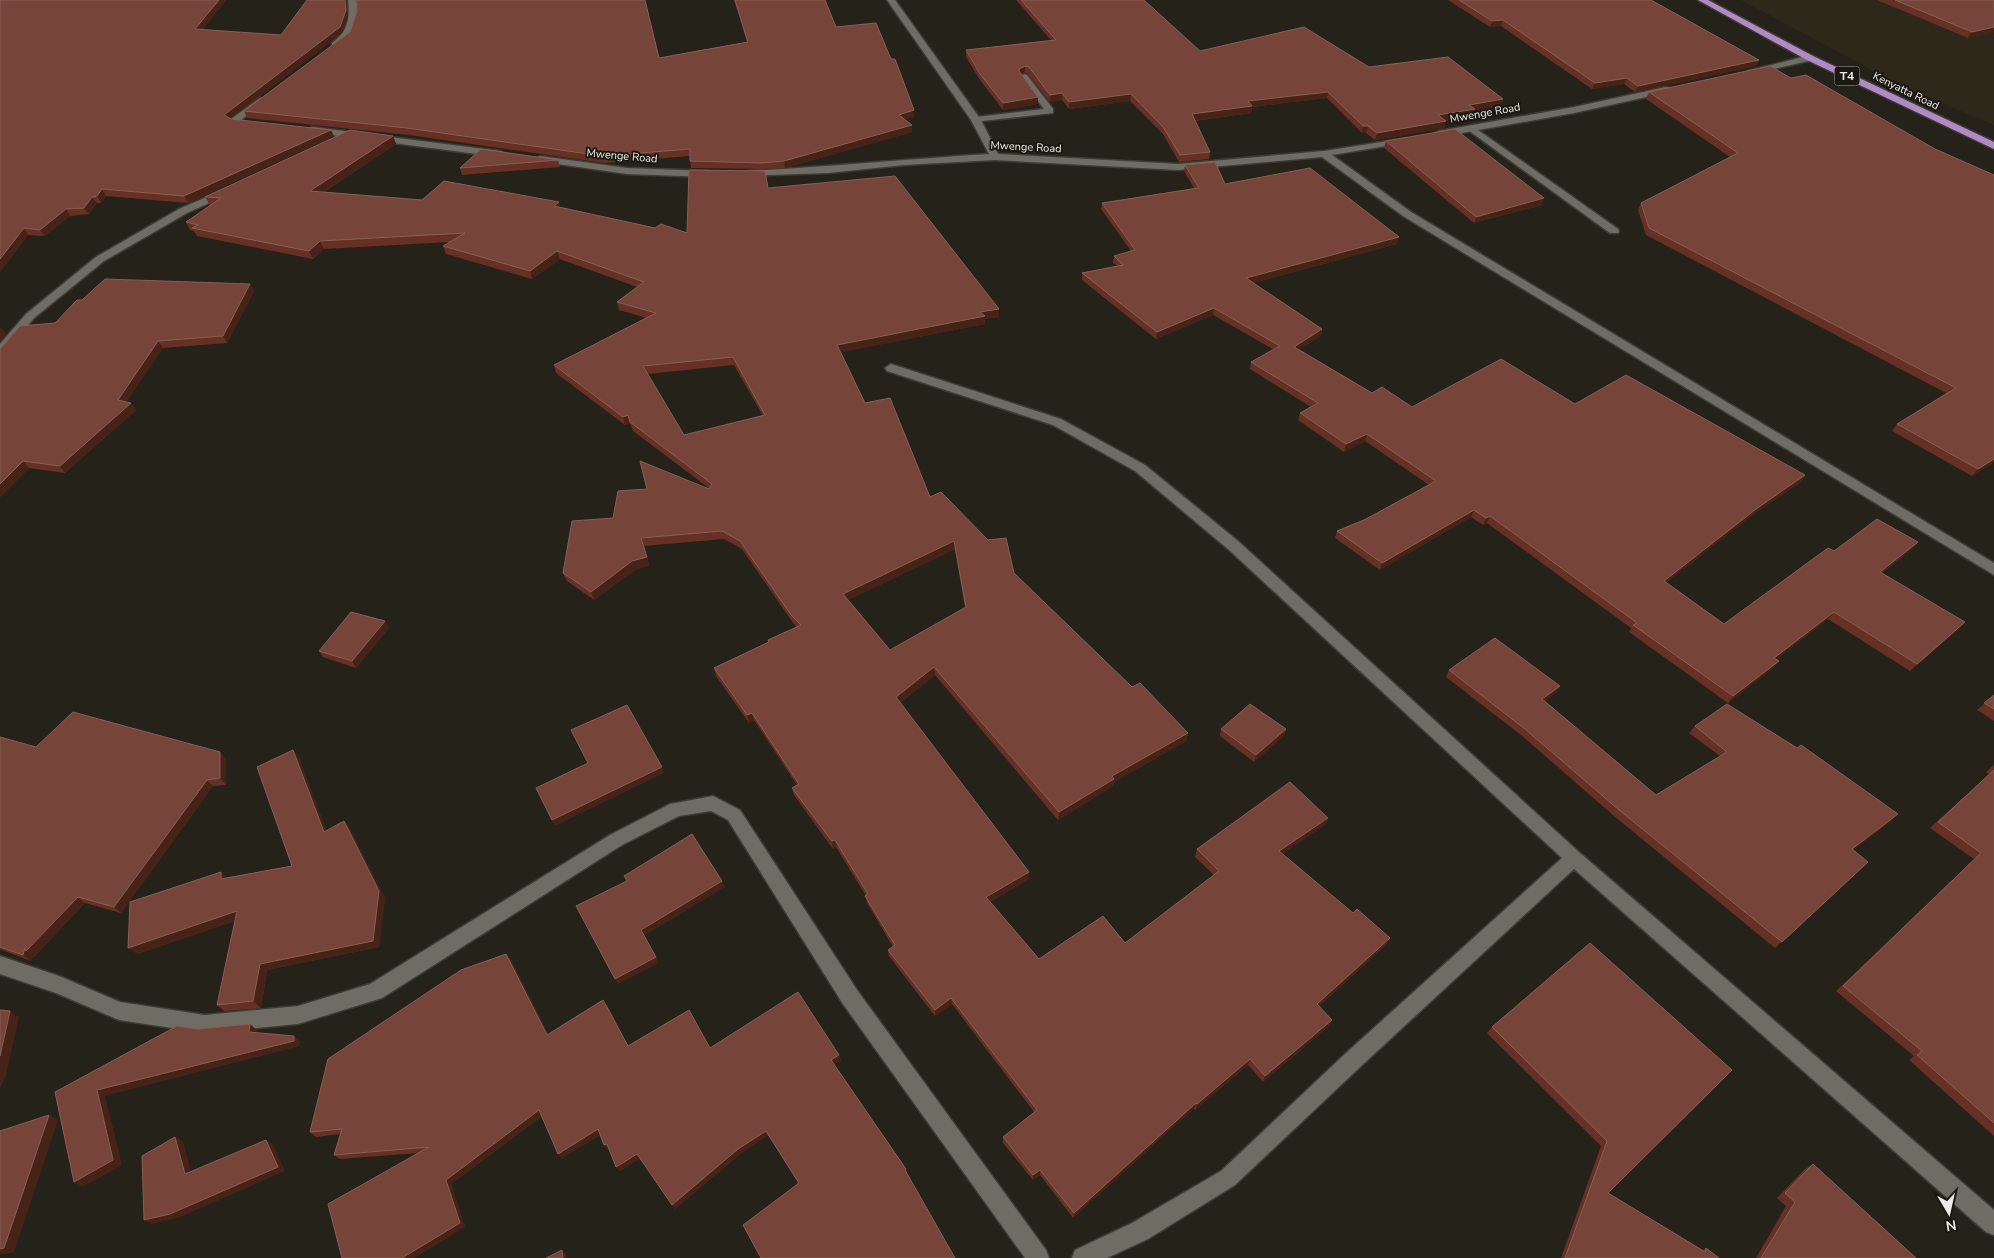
<svg xmlns="http://www.w3.org/2000/svg" width="1994" height="1258" font-family="'Nunito Sans',sans-serif">
<rect width="100%" height="100%" fill="#25221a"/>
<path fill="#2d281a" d="M1741,0h253v125l-92,-39z"/>
<g fill="none" stroke-linecap="round" stroke-linejoin="round">
<defs>
<path id="lane" d="M1024,74l3,1 26,34v4l-80,9 -2,-2 5,-3 68,-8 -24,-32z
M1471,125l147,104 1,2 -1,2h-8l-142,-103v-4z"/>
<path id="street" d="M348,0h8c2,16 2,29 -10,40 -5,5 -8,8 -14,7v-4c16,-12 18,-23 16,-43z
M887,0h8l86,120 17,34 180,10 146,-13 83,-13 2,2 -5,3 -72,12 79,57 583,351v12l-591,-359 -81,-59 -144,13 -183,-10 -91,5 -76,8 -85,3v-4l4,-1c81,-4 161,-12 242,-17l-18,-34z
M1810,55l3,1v4l-61,14 -4,-3z
M1666,87l3,1v4l-95,21 -135,24 -5,-3 5,-3 135,-24z
M260,98l5,3 -2,2 -26,20h-6v-4z
M312,127l188,24 5,3 -5,3 -191,-25 -2,-2z
M540,156l87,12 82,3 5,3 -5,3 -82,-3 -90,-13 -2,-2z
M225,189l5,3 -1,2 -42,19 -83,48 -70,57 -30,37 -4,1v-12l26,-30 70,-57 83,-48z
M891,364l170,55 84,46 93,76 342,312 414,357v25l-8,-3 -412,-363 -215,199 -124,117 -87,54 -41,19h-35l3,-8 57,-27 89,-52 124,-117 217,-196 -334,-309 -93,-78 -82,-46 -166,-54 -2,-3z
M713,796l27,14 117,180 189,260 3,8h-24l-182,-254 -115,-184 -17,-9 -32,5 -57,29 -240,153 -84,26 -93,9 -86,-13 -63,-27 -56,-19v-18l59,20 61,26 85,13 93,-9 72,-22 240,-149 60,-31z"/>
<path id="highway" d="M1698,0h10l105,56 181,86v7l-187,-89z"/>
</defs>
<use href="#lane" stroke="#3f3c37" stroke-width="3"/>
<use href="#street" stroke="#3f3c37" stroke-width="3"/>
<use href="#highway" stroke="#3f3c37" stroke-width="3"/>
<use href="#lane" fill="#6f6c63" fill-rule="evenodd"/>
<use href="#street" fill="#6f6c63" fill-rule="evenodd"/>
<use href="#highway" fill="#af8ac3" fill-rule="evenodd"/>
</g>
<path fill="#673024" fill-rule="evenodd" d="M0,0h226l-24,30 79,5 26,-35h39l2,16 -6,17 -112,86 104,17 -146,67 -82,-7 -5,7h-4l-8,11 -19,2 -25,20 -17,-1 -28,37z
M734,0h91l11,27 55,32 23,51v7l-9,2 7,13 -127,36 -22,1 -72,-1 -1,-7v-5l-85,7 -196,-28 -162,-17 -3,-7 415,-53 88,-16z
M1016,0h128l56,51 169,16 132,39 -26,4 -2,6 -28,5 -1,7 -69,12 -9,-7h-4l-35,-35 -75,9 -1,6 -56,8 15,31 -1,7 -30,3 -16,-28 -33,-33 -61,8 -7,-9 -12,2 -22,-28 -3,-2 -4,2 17,30 -35,6 -23,-30 -14,-23v-7l85,-10z
M1448,0h203l108,60 -3,6 -121,26 -11,-8 -32,5 -91,-63 -11,1z
M1877,0h117l-26,38z
M1806,75l188,387 -22,14 -80,-45 5,-7 49,-31 -300,-158 -8,-25 3,-7 89,-46 -84,-58 3,-7 142,-14z
M393,136l3,8 -72,48 98,8 137,2 1,5 95,21 32,5 81,-45 231,121v8l-14,2v5l-144,28 24,51 65,94 84,76 118,114 56,46 -2,8 -72,41 -1,4 -55,34 -123,-145 -35,28 129,176 -39,23 49,57 86,-16 89,-68 -19,-18 2,-8 128,-24 -43,29 104,91 -67,61 10,20 -66,56 -15,-17 -53,45 -1,-2 -121,110 -33,-43 -7,5 -30,-37v-6l31,-25 -82,-108 -17,12 -46,-60 -1,-6 5,-3 -26,-44 -1,-7 -30,-49 -3,2 -39,-54 -2,-7 5,-3 -43,-65 -5,3 -33,-47 -2,-8 54,-26v-2l29,-13 -4,-4 -51,-74 -18,-10 -80,7 5,19 -14,5 -41,30 -27,-19 -4,-8 50,-55 97,-29 -77,-58 -3,-8 -5,2 -69,-52 -2,-8 93,-47 -28,-8 -2,-8 20,-15 -77,-28 -28,20 -86,-25 -3,-8 7,-4 -126,7 -11,10 -116,-23 -3,-5 -4,-1 -4,-8 26,-17h-2l-5,-8zM734,365l29,51 -79,19 -37,-61zM955,549l10,59 -75,42 -42,-50z
M1386,141l156,64 -68,18 -90,-75z
M558,160l2,7 -98,8 -2,-7z
M1185,165l40,19 172,60 -144,39 69,46 -1,7 -22,13 73,44 40,14 163,-3 230,71 -4,7 -50,34 -85,66 58,42 110,-73 84,-9 -6,7 -30,24 77,56 -49,42 -82,-52 -52,40 3,2 -6,7 -45,35 -99,-71 2,-4 -144,-105 -4,2 -12,-8 -91,53 -45,-32 2,-7 29,-12 63,-34 -64,-44 -21,11 -46,-32 2,-7 11,-6 -61,-38 1,-7 22,-13 -60,-34 -57,24 -74,-59v-7l35,-7 -4,-3 1,-7 17,-5 -30,-42 1,-6 92,-15 -10,-17z
M254,291l-27,52 -64,5 -37,54 5,1 5,7 -71,63 -36,-5 -29,29 55,-174z
M385,621l4,7 -33,40 -33,-11 -4,-6z
M1449,670l111,16 -4,6 -11,9 111,94 64,-39 -31,-23 6,-7 196,95 -38,29 15,12 -93,86 -161,-132 -93,-81 -75,-58z
M1994,695v26l-17,-11z
M1221,729h65l-2,7 -30,26 -34,-26z
M0,737l36,10 190,12v26l-13,1 -92,127 -36,-10 -51,54 -1,-1 -2,5 -31,-12z
M299,758l27,73 24,-2 35,69 -6,49 -112,23 -6,38 -37,3 -7,-6 18,-84 -98,33 90,-76 65,-12z
M1994,765v371l-85,-76 5,-4 -78,-65 138,-132 -44,-31 59,-54 -3,-2z
M506,954l5,6 37,74 59,-29 21,41 82,2 129,7 2,5 -7,4 72,105 1,4 -109,10 -30,-48 -28,19 -65,55 -35,-51 -20,13 -4,-4 -7,-18 -1,1 -4,-5 -4,-10 -38,23 -4,-4 -16,-38 -91,68 14,43 -46,-74 -79,6 -6,-4 6,-21 -24,3 -6,-5z
M1492,1027l240,43 -124,123 95,57 3,-2 13,10h-158l40,-112 -114,-113z
M1813,1164l103,94h-160l30,-52 -9,-8 28,-29z"/>
<path fill="#472217" d="M219,0h7l-28,35 -3,-6z
M345,0h1l2,16 -6,17 -115,88 -3,-6z
M1503,20l-2,6 -11,1 2,-6z
M1994,27v6l-26,5 4,-6z
M1759,60l-3,6 -121,26 3,-6z
M1025,66v6l-6,4v-7z
M1627,78l-3,6 -32,5 3,-6z
M1328,92l-1,6 -75,9 -1,6 -60,8 1,-7 56,-13z
M1062,93v7l-12,2v-7z
M1131,94l-1,7 -61,8v-7z
M1038,97v7l-35,6v-7z
M1503,99l-2,7 -26,4 -2,6 -37,6 2,-7 31,-10z
M914,110v7l-15,4v-6z
M1446,121l-2,7 -69,12 2,-7z
M912,125v7l-127,36 -1,-7z
M1363,126h5l-2,7h-4z
M331,130l3,6 -146,67 -4,-7z
M393,136l3,8 -82,54 -4,-7z
M102,189l4,7 -5,7 -4,-7z
M92,197l5,6 -8,11 -5,-6z
M1544,198l-2,7 -68,18 2,-6z
M559,202l2,8 -7,-4z
M66,209l4,7 -25,20 -5,-6z
M24,228l4,7 -28,37v-13z
M1399,237l-2,7 -152,41 1,-7z
M320,241l4,8 -11,10 -4,-8z
M557,251l3,8 -28,20 -2,-8z
M250,284l4,7 -27,52 -4,-7z
M1214,308l-1,7 -57,24 1,-7z
M999,309v8l-14,2v5l-147,29 -1,-8 143,-33z
M1,327l5,7 -6,8v-14z
M1322,329l-1,7 -29,18 2,-7z
M158,341l5,7 -40,59 -5,-7z
M131,403l5,7 -71,63 -5,-7z
M628,415l3,8 -6,2 -2,-8z
M1367,434l-2,7 -21,11 2,-8z
M1994,459v3l-22,14 6,-7z
M23,461l6,7 -29,29v-13z
M1805,475l-4,7 -50,34 -91,72 4,-7 92,-72z
M1474,510l-3,7 -91,53 2,-7z
M1490,516l-3,7 -4,2 3,-7z
M641,538l8,27 -14,5 -41,30 -3,-8z
M954,541l1,8 -111,53 -1,-8z
M1918,542l-6,7 -38,29 6,-6z
M1834,612l-6,7 -59,46 5,-7z
M385,621l4,7 -33,40 -4,-7z
M1965,622l-6,7 -49,42 7,-7z
M1779,661l-6,7 -45,35 5,-7z
M934,667l1,8 -38,30 -1,-8z
M1560,686l-4,6 -17,14 3,-7z
M752,713l2,7 -5,3 -2,-8z
M1286,729l-2,7 -30,26 2,-7z
M1188,733l-2,8 -72,41 -1,4 -55,34 1,-8 53,-36z
M293,750l6,8 31,81 -6,-7z
M220,752l6,7v26l-6,-7z
M662,767l2,6 -109,53 -3,-6z
M207,780l6,6 -92,127 -7,-6z
M1898,814l-7,7 -46,35 7,-7z
M1328,818l-3,7 -49,33 3,-7z
M344,821l6,8 35,69 -6,49 -112,23 -6,38 -8,-7 7,-37z
M835,840l1,7 -3,2 -1,-8z
M221,872l7,7h-7z
M1029,872v7l-43,25v-7z
M722,881l3,6 -81,49 -3,-6z
M78,897l7,6 -51,54 -1,-1 -2,5 -8,-6 2,-7z
M237,911l7,7 -107,36 -9,-6z
M1390,938l-4,7 -72,65 3,-6z
M506,954l5,6 40,80 -4,-5z
M656,957l3,6 -41,21 -3,-5z
M951,998l1,6 -17,12v-6z
M10,1011l9,6 -13,59 -6,12v-32z
M1332,1020l-3,6 -66,56 2,-6z
M250,1024l7,6 -1,7 -7,-5z
M294,1036l6,5v5l-195,50 17,69 -39,22 -9,-5 23,-92z
M839,1055l2,5 -8,5 -2,-5z
M1250,1059l-2,6 -53,45 2,-6z
M1196,1103l-2,5 -121,110 1,-5z
M539,1110l4,5 -92,69 14,43 -50,31h-13l44,-78z
M49,1115l9,5 -44,132 -14,3v-6z
M598,1129l3,5 -39,24 -4,-4z
M766,1131l2,4 -28,19 -65,55 -3,-4 66,-56z
M175,1137l8,4 10,38 -8,-5z
M266,1140l7,4 12,27 -107,47 -26,6 -8,-4z
M607,1144l4,5 -3,1 -4,-5z
M637,1154l4,4 -21,13 -4,-4z
M1040,1170v5l-7,5v-5z
M562,1250l4,4 1,4h-4z"/>
<path fill="#764439" stroke="#885f54" fill-rule="evenodd" d="M0,0h219l-24,29 86,6 26,-35h38l1,10 -6,17 -116,88 7,4 100,11 -147,66 -82,-7 -5,7 -5,1 -8,11 -18,1 -26,21 -16,-2 -24,31z
M356,0h289l14,58 89,-16 -13,-42h90l11,27 40,-4 15,36h4l19,51 -15,5 13,10 -128,36 -22,2 -72,-2v-12l-87,7 -196,-28 -163,-17 106,-79 7,-21z
M1021,0h123l56,51 104,-24 65,40 79,-10 55,42 -34,6 6,4 -37,6 8,6 -69,12 -9,-7h-5l-35,-34 -80,9 4,5 -60,8 18,38 -30,3 -17,-28 -32,-33 -62,8 -7,-9 -12,2 -21,-28 -4,-1 -6,3v2l19,26 -35,6 -23,-29 -14,-24 90,-10z
M1459,0h192l108,60 -121,26 -11,-8 -32,5 -92,-63 -11,1z
M1895,0h99v27l-22,5z
M1770,66l21,12 15,-3 129,74 59,26v284l-16,10 -81,-45 59,-36 -307,-160 -8,-25 97,-50 -89,-61z
M1455,129l89,69 -68,19 -90,-76z
M350,130l43,6 -83,55 112,9 22,-19 115,21 -5,4 101,22 6,-4 26,9 2,-63 76,1 3,17 127,-12 104,133 -19,3 5,4 -148,29 28,58 25,-5 40,99 11,-5 47,48 18,-2 8,35 118,114 8,-4 48,50 -76,43 2,3 -55,33 -125,-145 -38,30 133,175 -43,25 53,62 64,-43 22,27 94,-72 -22,-22 93,-67 38,36 -49,33 74,62 4,-4 33,29 -73,66 15,16 -67,56 -15,-17 -53,45 -1,-1 -122,110 -34,-43 -7,5 -30,-38 34,-27 -86,-112 -16,12 -47,-60 7,-5 -30,-49 3,-2 -33,-54 -3,1 -40,-53 7,-4 -47,-71 -5,2 -33,-47 55,-26 -1,-2 33,-15 -10,-10 -51,-74 -18,-10 -81,7 6,19 -15,4 -41,31 -28,-19 9,-52 41,-3 5,-27 29,-2 -7,-28 69,28 3,-5 -82,-62 -2,-7 -5,2 -69,-52 102,-52 -39,-11 27,-20 -87,-31 -27,20 -87,-25 22,-13 -145,8 -11,10 -117,-23 6,-3 -12,-3 35,-24 -16,-1zM733,357l32,58 -81,20 -41,-69zM954,541l12,66 -76,43 -47,-56z
M481,149l77,11 -98,8z
M1215,162l10,22 85,-16 89,69 -153,41 76,51 -28,18 78,46 10,-6 30,20 89,-48 74,45 51,-29 179,100 -49,34 -92,72 60,43 104,-76 6,3 43,-32 41,23 -38,30 85,50 -48,42 -83,-52 -60,46 5,3 -46,35 -100,-71 4,-2 -147,-107 -4,2 -12,-8 -92,53 -45,-32 29,-12 70,-38 -69,-47 -21,10 -46,-31 18,-10 -67,-41 29,-16 -66,-38 -57,24 -75,-59 41,-8 -9,-9 21,-6 -33,-47 97,-15 -14,-23z
M105,279l145,5 -27,52 -65,5 -40,59 13,3 -71,63 -37,-5 -23,23v-135l20,-23 35,-3 22,-23h5z
M351,612l34,9 -33,40 -33,-10z
M1495,638l65,48 -18,13 114,96 71,-43 -32,-26 32,-22 70,44 4,-3 97,69 -46,35 16,13 -86,80 -163,-132 -94,-81 -76,-59z
M1994,695v14l-10,-6z
M1250,704l36,25 -30,26 -35,-26z
M627,705l35,62 -110,53 -16,-32 52,-25 -17,-33z
M73,712l147,40v26l-13,2 -93,127 -36,-10 -52,54 -1,-3 -2,7 -23,-8v-210l36,10z
M293,750l31,82 20,-11 35,70 -6,50 -113,23 -7,37 -36,4 20,-94 -109,37 2,-46 91,-30v7l71,-13 -35,-99z
M1994,770v353l-77,-68 5,-4 -79,-65 138,-133 -43,-31z
M692,834l30,47 -81,49 15,27 -41,22 -39,-73 51,-25 -3,-5z
M1590,943l142,127 -124,123 97,59 1,-4 13,10h-154l42,-117 -115,-114z
M506,954l41,81 56,-35 25,46 61,-36 21,38 88,-56 41,63 -8,5 75,109 -1,1 50,88h-194l-18,-33 56,-42 -33,-52 -28,18 -66,56 -35,-51 -21,13 -9,-23 -3,1 -6,-16 -40,25 -19,-44 -93,70 14,43 -58,35h-60l-14,-54 101,-57 -95,8 8,-26 -32,3 18,-73 133,-89z
M0,1010l10,1 -10,45z
M250,1024l-1,8 45,4v5l-197,49 16,70 -39,22 -19,-90 122,-66 21,3z
M49,1115l-45,133 -4,1v-118z
M175,1137l10,37 81,-34 12,27 -108,47 -26,6 -2,-64z
M1813,1164l103,94h-155l34,-56 -10,-9z
M562,1250l1,8h-17z"/>
<g text-anchor="middle" dominant-baseline="central" stroke-width="4" stroke-linejoin="round" paint-order="stroke">
<g font-size="11" fill="#eeece7" stroke="#1b1811">
<text transform="translate(1906 91) rotate(26)">Kenyatta Road</text>
<text transform="translate(1485 113) rotate(-10)">Mwenge Road</text>
<text transform="translate(1026 147) rotate(3)">Mwenge Road</text>
<text transform="translate(622 156) rotate(5)">Mwenge Road</text>
</g>
<rect fill="#1b1811" stroke="#afaca7" stroke-width="1" x="1834.5" y="66.5" width="25" height="19" rx="4"/>
<g font-size="12" font-weight="bold" fill="#eeece7">
<text x="1847" y="76">T4</text>
</g>
</g>
<g transform="translate(1949 1213) rotate(171)" stroke="#1b1811" stroke-width="4" paint-order="stroke">
<path d="M0-4L9 19L0 12L-9 19Z" fill="#eeece7"/>
<text y="-8" font-size="14" font-weight="bold" text-anchor="middle" fill="#eeece7">N</text>
</g>
</svg>
